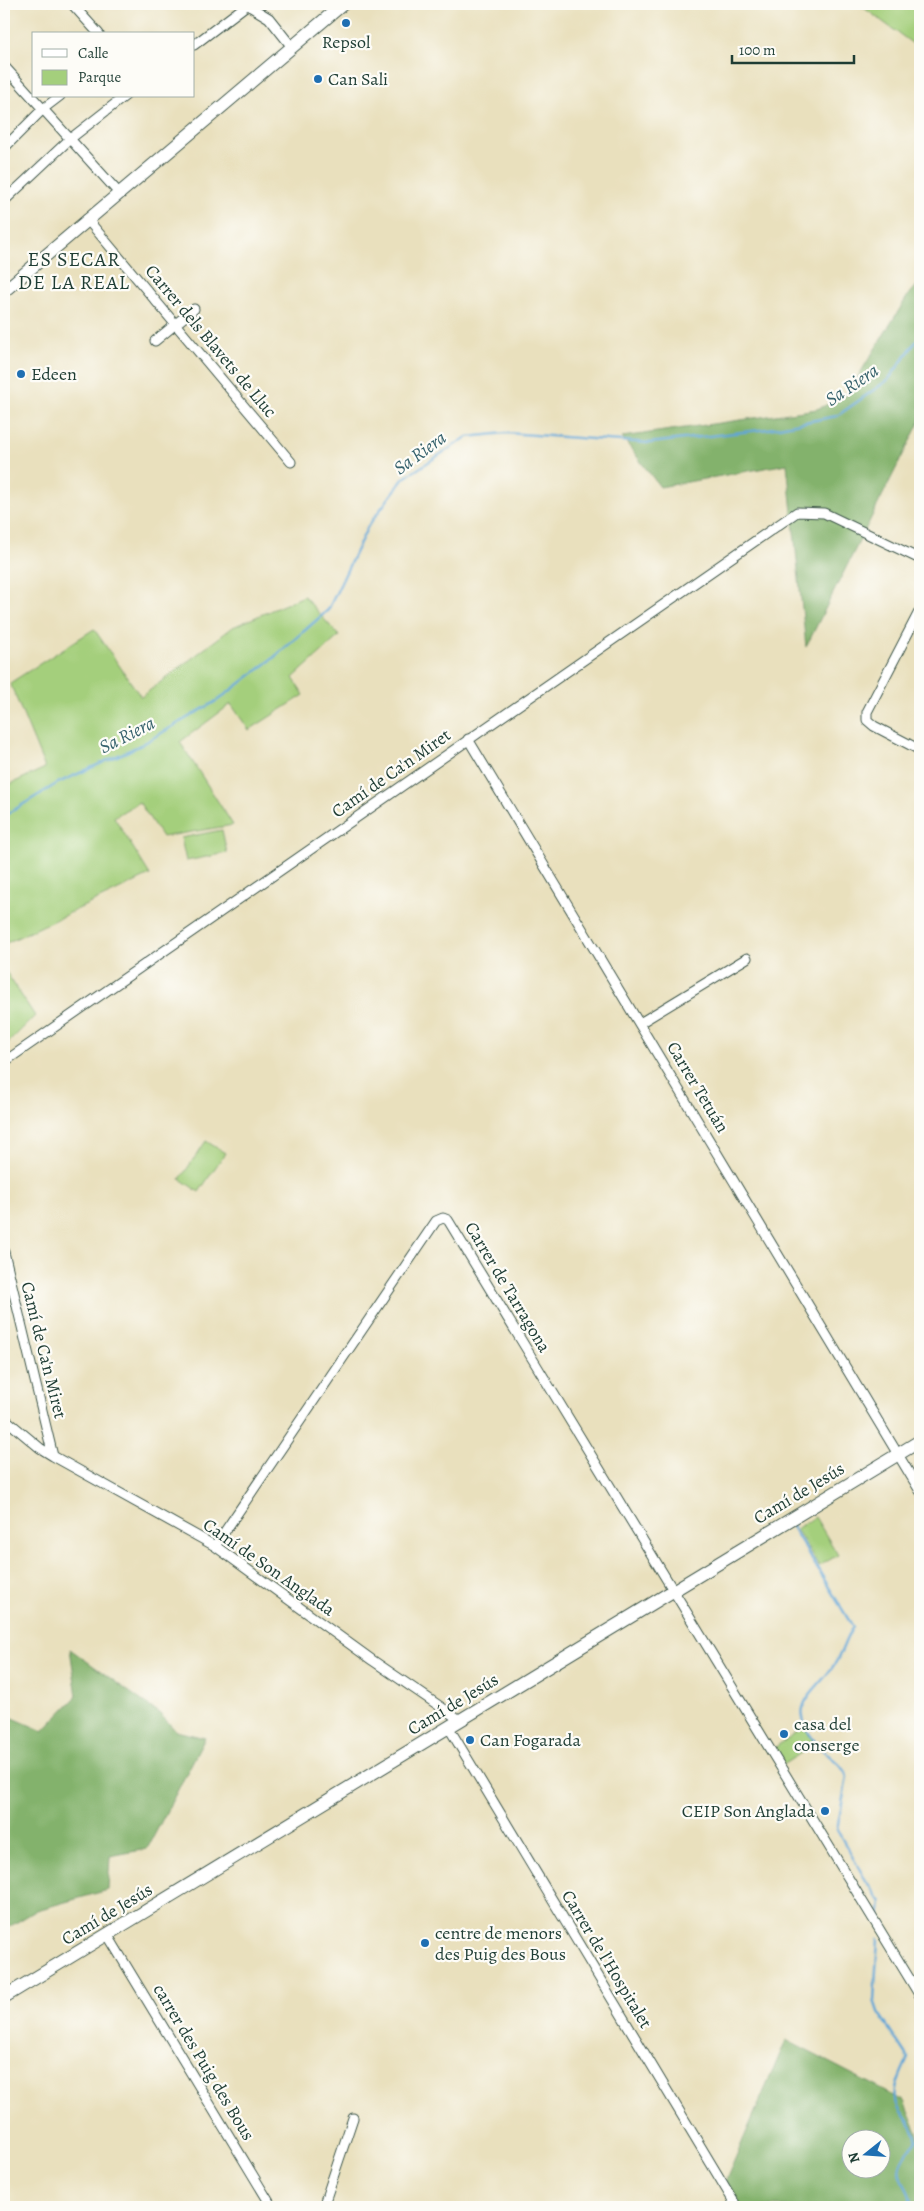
<svg xmlns="http://www.w3.org/2000/svg" width="924" height="2211" font-family="Alegreya,serif">
<rect width="100%" height="100%" fill="#fdfcf7"/>
<filter id="ink" filterUnits="userSpaceOnUse"><feTurbulence type="fractalNoise" baseFrequency=".02" numOctaves="2"/><feDisplacementMap in="SourceGraphic" scale="10" xChannelSelector="R" yChannelSelector="G"/><feConvolveMatrix kernelMatrix="1 2 1 2 8 2 1 2 1" color-interpolation-filters="sRGB"/></filter>
<filter id="wash" filterUnits="userSpaceOnUse"><feTurbulence type="fractalNoise" baseFrequency=".0096" numOctaves="4" result="noise"/><feDisplacementMap in="SourceGraphic" scale="20" xChannelSelector="R" yChannelSelector="G"/><feGaussianBlur stdDeviation="1.12" result="paint"/><feColorMatrix in="noise" values="0 0 0 0 0 0 0 0 0 0 0 0 0 0 0 0 0 1.4 0 .05"/><feComposite in="paint" operator="in"/></filter>
<g filter="url(#wash)">
<rect width="100%" height="100%" fill="#e9e0bd"/>
<path fill="#a4cf7c" stroke="#628658" d="M859,4h61v45l-56,-41z
M304,596l35,40 -46,42 11,17 -55,35 -18,-26 -51,38 53,83 -71,12 -23,-35 -25,15 36,58 -146,69v-157l41,-19 -35,-85 84,-54 47,68 92,-70z
M222,830l5,23 -41,8 -5,-23z
M4,969l31,47 -31,31z
M206,1141l19,12 -26,39 -19,-13z
M815,1517l23,38 -19,11 -23,-37z
M804,1727l11,17 -31,20 -10,-16z"/>
<path fill="#83b26c" stroke="#517850" fill-rule="evenodd" d="M920,282v139l-114,226 -19,-183 -127,23 -38,-50 195,-28 29,-13 61,-99z
M70,1649l90,65 16,17 29,7 -58,111 -37,7 -2,34 -71,20 -33,20v-216l39,17 34,-35z
M786,2040l118,61 16,38v64l-3,4h-176l-16,-25zM852,2138h30v30h-30z"/>
<g fill="none" stroke-linecap="round" stroke-linejoin="round">
<path stroke="#61a6d6" stroke-width="2.5" d="M4,816l54,-33 83,-38 77,-45 53,-40 57,-50 40,-84 36,-48 63,-41 39,-4 144,10 118,-14 69,-13 51,-36 32,-44
M791,1525l62,102c-8,11 -11,27 -19,38 -20,30 -49,39 -18,78 10,13 26,19 31,34l-10,53 31,54 13,18 -2,17
M878,1939l-4,61 4,12 30,46c-7,16 -19,36 -8,52 7,10 14,18 17,30 -5,7 -13,15 -16,23 -8,17 15,27 8,44"/>
</g>
</g>
<g filter="url(#ink)">
<g fill="none" stroke-linecap="round" stroke-linejoin="round">
<defs>
<path id="street" d="M72,4l27,30
M246,4l23,14 23,29
M194,45l54,-41
M4,66l114,126
M4,148l39,-39 17,-13
M4,201l66,-62 55,-43
M87,219l204,243
M155,341l39,-32
M920,610l-53,102v8l7,6 46,24
M468,739l452,752
M640,1023l107,-65
M4,1062l793,-550 27,1 96,46
M4,1252l49,204
M4,1418l36,30 13,8 162,90 157,114 88,60
M215,1546l221,-325 7,-3 5,2 472,776
M449,1728l288,479
M107,1934l165,273
M323,2207l30,-89"/>
<path id="secondary" d="M4,291l339,-287
M4,1997l916,-556"/>
</defs>
<use href="#street" stroke="#3d5549" stroke-width="11"/>
<use href="#secondary" stroke="#3d5549" stroke-width="14"/>
<use href="#street" stroke="#fff" stroke-width="9"/>
<use href="#secondary" stroke="#fff" stroke-width="12"/>
</g>
</g>
<g fill="#1f6fb2" stroke="#fdfcf7" stroke-width="2">
<circle cx="346" cy="23" r="5"/>
<circle cx="318" cy="79" r="5"/>
<circle cx="21" cy="374" r="5"/>
<circle cx="784" cy="1734" r="5"/>
<circle cx="470" cy="1740" r="5"/>
<circle cx="825" cy="1811" r="5"/>
<circle cx="425" cy="1943" r="5"/>
</g>
<g text-anchor="middle" dominant-baseline="central" stroke-width="4.5" stroke-linejoin="round" paint-order="stroke">
<g font-size="18" fill="#1f3d34" stroke="#fdfcf7" text-anchor="start">
<text x="346" y="42" text-anchor="middle">Repsol</text>
<text x="328" y="79">Can Sali</text>
<text x="31" y="374">Edeen</text>
<text x="794" y="1724">casa del<tspan x="794" dy="21">conserge</tspan></text>
<text x="480" y="1740">Can Fogarada</text>
<text x="815" y="1811" text-anchor="end">CEIP Son Anglada</text>
<text x="435" y="1933">centre de menors<tspan x="435" dy="21">des Puig des Bous</tspan></text>
</g>
<g font-size="18" fill="#1f3d34" stroke="#fdfcf7">
<text transform="translate(211 341) rotate(50)">Carrer dels Blavets de Lluc</text>
<text transform="translate(391 773) rotate(-35)">Camí de Ca'n Miret</text>
<text transform="translate(698 1087) rotate(59)">Carrer Tetuán</text>
<text transform="translate(508 1287) rotate(59)">Carrer de Tarragona</text>
<text transform="translate(44 1350) rotate(76)">Camí de Ca'n Miret</text>
<text transform="translate(799 1493) rotate(-31)">Camí de Jesús</text>
<text transform="translate(269 1567) rotate(35)">Camí de Son Anglada</text>
<text transform="translate(453 1704) rotate(-31)">Camí de Jesús</text>
<text transform="translate(107 1914) rotate(-31)">Camí de Jesús</text>
<text transform="translate(607 1959) rotate(59)">Carrer de l'Hospitalet</text>
<text transform="translate(204 2062) rotate(59)">carrer des Puig des Bous</text>
</g>
<g font-size="19" font-style="italic" fill="#36626d" stroke="#fdfcf7">
<text transform="translate(852 385) rotate(-34)">Sa Riera</text>
<text transform="translate(420 453) rotate(-36)">Sa Riera</text>
<text transform="translate(127 735) rotate(-27)">Sa Riera</text>
</g>
<g font-size="20" letter-spacing="1" fill="#1f3d34" stroke="#fdfcf7">
<text x="74" y="259">ES SECAR<tspan x="74" dy="23">DE LA REAL</tspan></text>
</g>
</g>
<rect width="924" height="2211" fill="none" stroke="#fdfcf7" stroke-width="20"/>
<rect x="32" y="32" width="162" height="65" fill="#fdfcf7" stroke="#a4b0a9"/>
<rect x="42" y="49" width="25" height="8" fill="#ffffff" stroke="#a4b0a9"/>
<text x="78" y="58" font-size="15" fill="#1f3d34">Calle</text>
<rect x="42" y="70" width="25" height="15" fill="#a4cf7c" stroke="#a4b0a9"/>
<text x="78" y="82" font-size="15" fill="#1f3d34">Parque</text>
<g transform="translate(866 2154) rotate(253)"><circle r="24" fill="#fdfcf7" stroke="#a4b0a9"/>
<path d="M0-4L9 19L0 12L-9 19Z" fill="#1f6fb2"/>
<text y="-8" font-size="14" font-weight="bold" text-anchor="middle" fill="#1f3d34">N</text>
</g>
<path d="M732 55v8h122v-8" fill="none" stroke="#1f3d34" stroke-width="2.5"/>
<text x="739" y="55" font-size="15" fill="#1f3d34" stroke="#fdfcf7" stroke-width="4" paint-order="stroke">100 m</text>
</svg>
